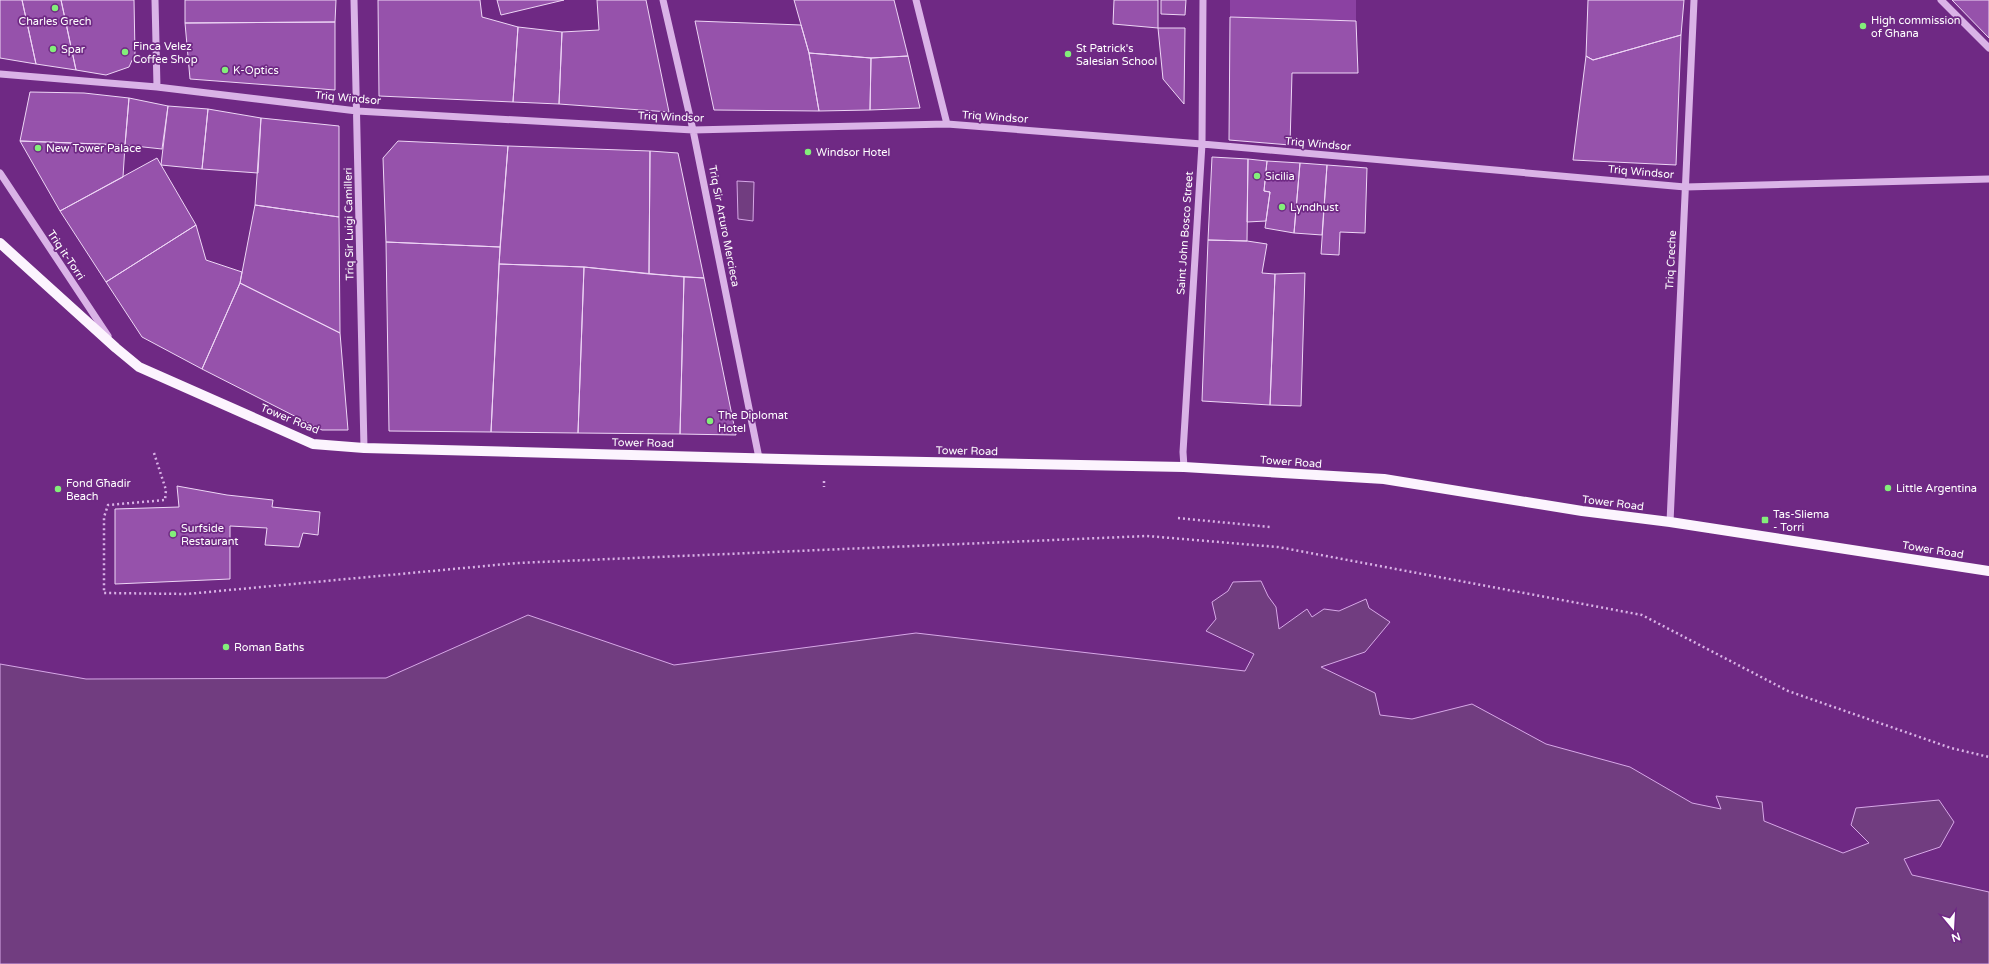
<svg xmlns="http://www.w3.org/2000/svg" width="1989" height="964" font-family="'Varela Round',sans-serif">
<rect width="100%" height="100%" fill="#6f2984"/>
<path fill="#8b41a2" d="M1230,0h126v21l-126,-4z"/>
<path fill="#713d80" stroke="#d7a8e7" d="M737,181l17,1 -1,39 -15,-2z
M1261,581l7,15 8,11 3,22 28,-20 5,8 12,-8 15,2 27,-12 3,9 21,14 -25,30 -44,15 54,26 5,22 32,4 60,-15 74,40 84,23 62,36 29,6 -5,-13 46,6 2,19 79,32 26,-10 -18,-18 5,-17 83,-8 15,22 -14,25 -36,12 8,16 77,17v72h-1989v-300l86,15 300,-1 142,-63 146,50 242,-32 329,38 9,-17 -48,-23 10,-12 -4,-17 16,-11 5,-9z"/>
<path fill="#9652ab" stroke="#eed6f6" d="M0,0h22l14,64 -36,-6z
M22,0h39l15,70 -40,-6z
M61,0h73l1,54 -6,13 -23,8 -30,-5z
M185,0h151l-1,22 -150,1z
M378,0h102l2,17 36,10 -5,75 -134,-6z
M497,0h67l-63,15z
M597,0h49l23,112 -110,-8 3,-72 37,-2z
M794,0h100l14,56 -37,2 -62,-5z
M1114,0h44v28l-45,-4z
M1161,0h25l-1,15 -24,-1z
M1588,0h96l-3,35 -88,25 -7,-4z
M1952,0h37v38z
M1230,17l126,4 2,52h-66l-2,72 -61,-5z
M695,21l106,4 8,28 10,58 -105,-1z
M335,22v68l-145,-11 -5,-56z
M518,27l44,5 -3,72 -46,-2z
M1158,28h27l-1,76 -21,-25z
M1681,35l-5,130 -103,-5 13,-104 7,4z
M809,53l62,5 -1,52 -51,1z
M908,56l12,52 -50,2 1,-52z
M30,92l54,1 45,5 -4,47 -105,-4z
M129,98l39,8 -6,43 -37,-4z
M168,106l40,3 -6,60 -41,-4z
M208,109l53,9 -3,55 -56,-4z
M261,118l78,8v91l-84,-12z
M20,141l105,4 -2,32 -63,34z
M398,141l110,5 -8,101 -114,-5 -3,-84z
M508,146l142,5 -1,123 -65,-7 -85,-3z
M650,151l28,2 26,125 -55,-4z
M1212,157l36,2 -1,82 -39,-1z
M157,158l39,67 -90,57 -46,-71z
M1248,159l19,2 -3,30 6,1 -4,29 -19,1z
M1267,161l33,2 -6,70 -29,-5 5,-36 -6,-1z
M1300,163l27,2 -5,70 -28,-2z
M1327,165l40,3 -2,65 -25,-1 -1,23 -18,-1z
M255,205l84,12 1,116 -100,-50z
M196,225l10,35 36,12 -2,11 -38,86 -60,-32 -36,-55z
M1208,240l39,1 20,3 -5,29 13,1 -5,131 -68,-4z
M386,242l114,5 -9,185 -102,-1z
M499,264l85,3 -6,166 -87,-1z
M584,267l100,10 -4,157 -102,-1z
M1305,273l-4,133 -31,-1 5,-131z
M684,277l20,1 32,157 -56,-1z
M240,283l100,50 8,97h-26l-120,-61z
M177,486l50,9 46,5 -1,7 48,5 -2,23 -15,-2 -4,14 -34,-2 2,-17 -37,-2v53l-115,5v-75l64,-2z"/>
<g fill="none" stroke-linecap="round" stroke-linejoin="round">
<path stroke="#dab3e7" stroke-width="2.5" stroke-dasharray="2 3" stroke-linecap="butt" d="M154,453l12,37 -1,10 -57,5 -4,12v76l83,1 330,-31 630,-27 131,11 364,68 146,76 163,57 38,9
M824,481v6
M1178,518l92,9"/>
<path stroke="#dab3e7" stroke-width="7" d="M155,0l2,87
M354,0l10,448
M663,0l30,130 66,328
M916,0l31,124
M1941,0l48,48
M0,74l157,13 200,24 336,19 254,-6 255,20 483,43 304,-8
M0,173l108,163
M1184,467l-1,-15 19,-308 1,-144
M1670,522l24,-522"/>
<path stroke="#fcf4fe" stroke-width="10" d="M0,243l116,105 23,19 174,77 51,4 458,12 362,7 200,12 198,32 88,11 319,49"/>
</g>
<g fill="#83ee7a" stroke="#6f2984" stroke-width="1.5">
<circle cx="55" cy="8" r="4"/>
<circle cx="1863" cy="26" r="4"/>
<circle cx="53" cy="49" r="4"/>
<circle cx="125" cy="52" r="4"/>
<circle cx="1068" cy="54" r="4"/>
<circle cx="225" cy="70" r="4"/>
<circle cx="38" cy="148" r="4"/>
<circle cx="808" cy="152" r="4"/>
<circle cx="1257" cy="176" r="4"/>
<circle cx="1282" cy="207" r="4"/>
<circle cx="710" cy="421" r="4"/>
<circle cx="1888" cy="488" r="4"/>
<circle cx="58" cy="489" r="4"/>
<rect x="1761" y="516" width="8" height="8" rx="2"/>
<circle cx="173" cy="534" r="4"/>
<circle cx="226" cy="647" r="4"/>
</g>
<g text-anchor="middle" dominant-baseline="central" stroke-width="3.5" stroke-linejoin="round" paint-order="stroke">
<g font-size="11" fill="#fff" stroke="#6f2984" text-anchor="start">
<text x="1871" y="20">High commission<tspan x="1871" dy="13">of Ghana</tspan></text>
<text x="55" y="21" text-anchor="middle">Charles Grech</text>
<text x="133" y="46">Finca Velez<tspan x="133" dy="13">Coffee Shop</tspan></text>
<text x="1076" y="48">St Patrick's<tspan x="1076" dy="13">Salesian School</tspan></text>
<text x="61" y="49">Spar</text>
<text x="233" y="70">K-Optics</text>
<text x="46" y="148">New Tower Palace</text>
<text x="816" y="152">Windsor Hotel</text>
<text x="1265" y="176">Sicilia</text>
<text x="1290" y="207">Lyndhust</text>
<text x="718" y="415">The Diplomat<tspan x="718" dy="13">Hotel</tspan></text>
<text x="66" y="483">Fond Għadir<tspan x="66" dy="13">Beach</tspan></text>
<text x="1896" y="488">Little Argentina</text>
<text x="1773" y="514">Tas-Sliema<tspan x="1773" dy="13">- Torri</tspan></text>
<text x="181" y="528">Surfside<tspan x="181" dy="13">Restaurant</tspan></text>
<text x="234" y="647">Roman Baths</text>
</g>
<g font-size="11" fill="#fff" stroke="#6f2984">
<text transform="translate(348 98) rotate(5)">Triq Windsor</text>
<text transform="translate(671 117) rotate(2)">Triq Windsor</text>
<text transform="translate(995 117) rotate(4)">Triq Windsor</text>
<text transform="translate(1318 144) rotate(5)">Triq Windsor</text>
<text transform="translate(1641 172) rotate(5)">Triq Windsor</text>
<text transform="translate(349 224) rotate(-91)">Triq Sir Luigi Camilleri</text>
<text transform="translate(724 226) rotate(79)">Triq Sir Arturo Mercieca</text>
<text transform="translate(1185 233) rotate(-86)">Saint John Bosco Street</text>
<text transform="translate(66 255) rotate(56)">Triq it-Torri</text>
<text transform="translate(1671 260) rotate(-87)">Triq Creche</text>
<text transform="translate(290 419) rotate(22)">Tower Road</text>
<text transform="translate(643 443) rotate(1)">Tower Road</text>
<text transform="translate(967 451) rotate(1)">Tower Road</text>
<text transform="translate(1291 462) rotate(4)">Tower Road</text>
<text transform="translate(1613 503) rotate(7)">Tower Road</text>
<text transform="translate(1933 550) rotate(9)">Tower Road</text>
</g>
</g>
<g transform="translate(1953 928) rotate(162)" stroke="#6f2984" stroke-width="3" paint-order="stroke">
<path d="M0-3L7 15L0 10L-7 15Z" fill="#ffffff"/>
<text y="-6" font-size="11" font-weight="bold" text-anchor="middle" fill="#ffffff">N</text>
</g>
</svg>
